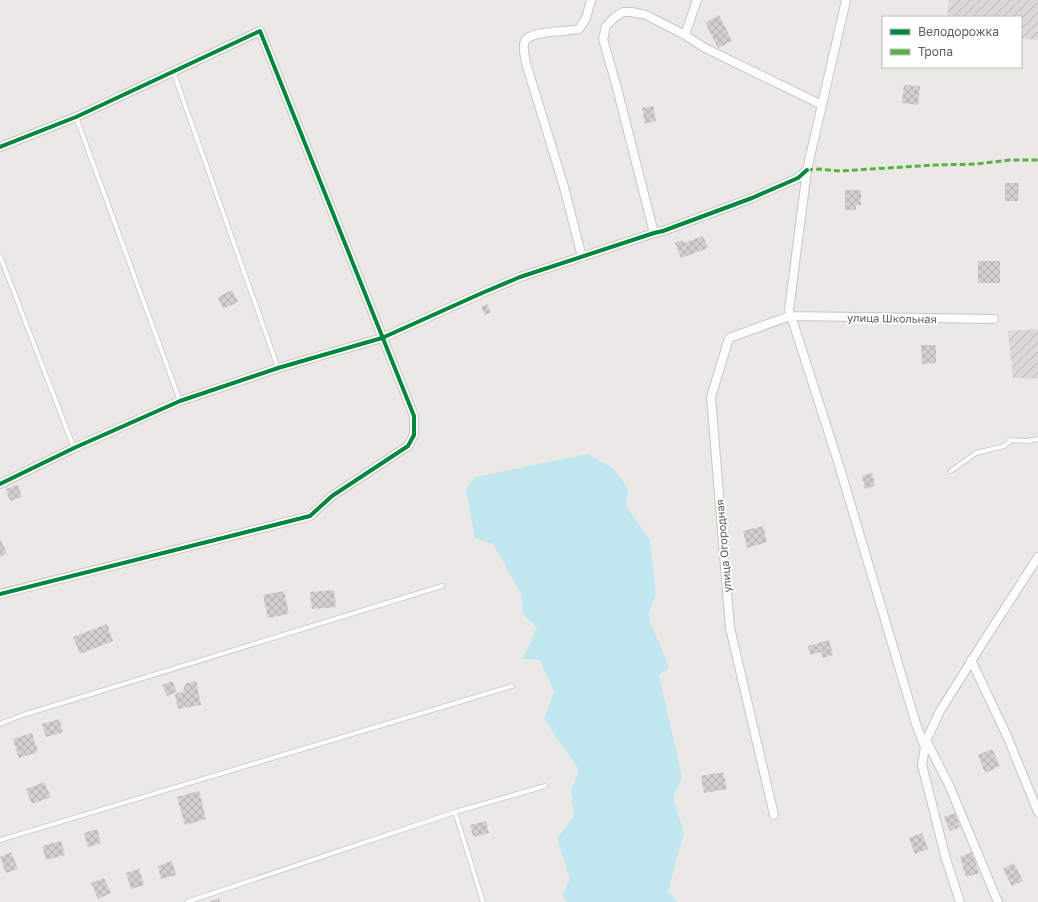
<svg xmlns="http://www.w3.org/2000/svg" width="1038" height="902" font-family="'Golos Text',sans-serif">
<defs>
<pattern id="industrial-furrows" width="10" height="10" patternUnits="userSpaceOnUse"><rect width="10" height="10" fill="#dbd8d6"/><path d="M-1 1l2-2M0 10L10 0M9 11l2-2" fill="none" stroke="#b5b3b1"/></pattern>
<pattern id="building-cross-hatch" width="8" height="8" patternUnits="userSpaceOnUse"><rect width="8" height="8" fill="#d2d0cf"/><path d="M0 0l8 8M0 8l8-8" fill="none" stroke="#aeacac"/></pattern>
</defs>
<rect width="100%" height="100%" fill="#ebe9e6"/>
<path fill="url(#industrial-furrows)" d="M949,0h89v40l-17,-1v-22h-74z
M1038,329v50l-25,-1 -5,-47z"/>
<path fill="#c0e6f0" d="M588,454l26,15 14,20 -2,17 24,34 6,54 -8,21 21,53 -10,7 23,102 -9,21 11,35 -16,58 10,11h-110l-6,-7 8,-16 -13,-40 17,-24 -3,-23 8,-22 -35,-51 10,-27 -14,-32 -17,-1 14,-31 -14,-14 -2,-20 -28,-50 -18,-6 -9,-48 9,-13z"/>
<path fill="url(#building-cross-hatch)" d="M719,15l13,26 -14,7 -13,-25z
M904,85l16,1 -2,19 -16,-2z
M653,106l3,15 -11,3 -3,-16z
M1005,183h14l-1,18h-13z
M845,190h16v15h-5v5h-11z
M703,236l5,12 -27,10 -6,-15 8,-3 1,3z
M978,261h22v22h-22z
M232,290l6,12 -15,7 -5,-12z
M487,304l4,8 -6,3 -4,-8z
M921,345h15v18l-14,1z
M872,473l3,13 -10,3 -3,-13z
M18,485l4,12 -12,4 -4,-12z
M763,526l4,16 -20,6 -4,-17z
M0,539l7,14 -7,4z
M334,590l2,17 -24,2 -2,-17z
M284,591l5,23 -21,4 -5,-23z
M107,624l6,17 -33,13 -7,-17z
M829,640l4,15 -10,3 -2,-6 -11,3 -2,-9z
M172,681l5,11 -10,4 -5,-11z
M196,681l5,24 -23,4 -3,-15 8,-2 2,-8z
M59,719l4,13 -17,5 -4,-13z
M32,733l6,19 -19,6 -6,-19z
M992,749l8,17 -15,7 -7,-18z
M723,772l4,17 -23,4 -3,-17z
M44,782l7,15 -19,7 -6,-15z
M199,791l7,28 -21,6 -8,-28z
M955,813l5,14 -10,4 -6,-14z
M486,821l3,12 -16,4 -3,-12z
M97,829l4,14 -13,4 -4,-14z
M922,833l6,16 -13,5 -6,-16z
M61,841l4,14 -19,5 -4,-14z
M11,852l7,17 -12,4 -6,-16z
M972,852l7,21 -13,4 -6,-20z
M172,861l4,14 -15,4 -3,-13z
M1014,863l9,18 -11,5 -9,-17z
M139,869l5,16 -13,4 -5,-16z
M104,878l7,15 -13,6 -7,-16z
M219,898l1,4h-11z"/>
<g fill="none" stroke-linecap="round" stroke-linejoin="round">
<defs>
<path id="lane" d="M173,71l105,297
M76,117l104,284
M0,256l74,192
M951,471l25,-18 28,-7 7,-6 16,1 11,-2
M0,724l23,-9 419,-129
M455,812l28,90
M0,840l512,-154
M187,902l268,-90 90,-26"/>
<path id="street" d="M846,0l-39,170 -18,140 1,6 3,6 46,143 77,259 10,26
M685,35l12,-35
M0,147l76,-30 184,-86 154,385v19l-6,11 -76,50 -22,20 -310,78
M654,233l-37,-145 -14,-49 3,-13 9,-9 8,-5h9l14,3 39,20 20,13 117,57
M582,257l-18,-70 -38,-124c-1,-6 -4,-17 -1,-22 5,-11 43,-9 54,-12l7,-11 5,-18
M0,484l74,-36 106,-47 98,-33 104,-30 100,-45 38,-16 134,-44 9,-2 89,-33 46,-20 9,-8
M971,660l36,76 31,76
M927,742l22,43 49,117
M774,815l-44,-187 -19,-231 18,-59 61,-22 204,3
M960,902l-14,-43 -24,-94 4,-24 14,-30 42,-67 56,-87"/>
</defs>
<use href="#lane" stroke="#c7c7c6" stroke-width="5.5"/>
<use href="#street" stroke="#c7c7c6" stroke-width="10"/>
<use href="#lane" stroke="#fcfcfb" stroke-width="4"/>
<use href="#street" stroke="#fcfcfb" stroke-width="8"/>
<path stroke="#58b04a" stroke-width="3" stroke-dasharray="6 3" stroke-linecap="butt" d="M807,170l11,-1 22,2 95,-6 41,-1 35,-4h27"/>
<defs>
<path id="cycleway" d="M0,147l76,-30 184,-86 154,385v19l-6,11 -76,50 -22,20 -310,78
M0,484l74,-36 106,-47 98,-33 104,-30 100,-45 38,-16 134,-44 9,-2 89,-33 46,-20 9,-8"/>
</defs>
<use href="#cycleway" stroke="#fff" stroke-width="6"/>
<use href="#cycleway" stroke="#00873e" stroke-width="4"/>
</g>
<g text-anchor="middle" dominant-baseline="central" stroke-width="3.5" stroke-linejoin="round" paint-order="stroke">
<g font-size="11" fill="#5c6063" stroke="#fff">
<text transform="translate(892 318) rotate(1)">улица Школьная</text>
<text transform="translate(723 546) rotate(-95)">улица Огородная</text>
</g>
</g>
<rect x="882" y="16" width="140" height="52" fill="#ffffff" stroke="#bebfc1"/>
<rect x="890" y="29" width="20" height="6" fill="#00873e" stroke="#bebfc1"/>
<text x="918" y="36" font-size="12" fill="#5c6063">Велодорожка</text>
<rect x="890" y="49" width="20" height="6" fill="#58b04a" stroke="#bebfc1"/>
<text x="918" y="56" font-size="12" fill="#5c6063">Тропа</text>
</svg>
